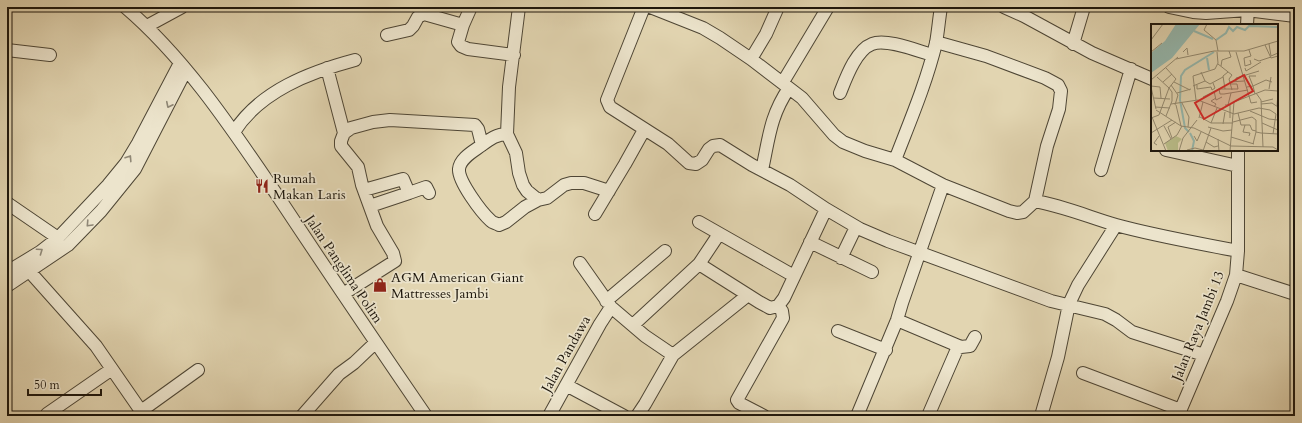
<svg xmlns="http://www.w3.org/2000/svg" width="1302" height="423" font-family="Cardo,serif">
<rect width="100%" height="100%" fill="#e2d5b1"/>
<filter id="stains"><feTurbulence type="fractalNoise" baseFrequency=".005" numOctaves="4"/><feColorMatrix values="0 0 0 0 .2 0 0 0 0 .09 0 0 0 0 .02 0 0 0 .5 -.17"/></filter>
<radialGradient id="worn" r=".72"><stop offset=".6" stop-color="#630" stop-opacity="0"/><stop offset="1" stop-color="#630" stop-opacity=".3"/></radialGradient>
<g fill="none" stroke-linecap="round" stroke-linejoin="round">
<defs>
<path id="minor" d="M125,7c61,52 107,122 152,188 49,74 99,148 149,221
M471,7l-8,18 -5,17 3,4 7,3 46,6
M519,7l-10,80 -2,47 9,19 3,20 4,12 4,6 11,9
M644,7l-37,93 3,7 58,37 21,19 7,1 6,-4 7,-11 4,-3 7,-1 32,20 38,20 36,24 34,20 28,12 163,60 54,13 11,6 16,12 72,23
M650,7l53,21 17,10 31,21 51,39 32,37 9,7 22,9 30,9 48,25 66,26 8,2 6,-1 12,-11 12,-55 12,-37 2,-18 -3,-6 -13,-7 -59,-22 -50,-14
M1004,7l20,9 68,37 60,26
M1169,7l24,5 13,1 41,-3 48,6
M1247,25l1,-18
M147,26l35,-19
M387,35l22,-5 4,-4 5,-9 6,-3 39,11
M1073,44l11,-37
M7,50l43,5
M751,59l15,-25 12,-27
M327,68l17,65
M783,82l45,-75
M840,93c6,-15 16,-43 32,-49 14,-6 46,7 60,11
M234,132c26,-41 76,-60 121,-72
M507,134c-10,0 -17,5 -25,11 -8,6 -22,13 -23,24 -1,12 22,43 32,52 2,2 5,2 8,4l7,-3 19,-15 13,-7 9,-2 17,-13 7,-2h13l25,8
M1166,150l72,16
M895,160c15,-39 31,-76 41,-117 2,-11 3,-24 5,-36
M762,170c7,-32 8,-54 27,-82
M1101,170l30,-101
M364,190l39,-11 6,14 -39,13
M409,193l17,-6 3,6
M1035,201c28,5 54,16 81,24 40,11 82,18 122,26
M7,203l51,35
M595,214l30,-50 19,-34
M699,222l95,54
M810,242l62,30
M841,258l15,-31
M580,263l31,44 34,29 28,19
M699,264l49,31
M7,272l33,-20 18,-14 50,-53 18,-22 12,-20 42,-80
M30,272l66,74 45,65 57,-41
M1236,275l59,19
M7,286l61,-41 33,-34 34,-42 51,-99
M343,294l52,-33 -2,-8 -16,-27 -15,-41 -4,-18 -17,-21v-5l3,-8 7,-5 22,-6 17,-2 85,5 3,4 4,16
M606,301l59,-50
M897,320l64,27
M633,325l66,-61 20,-30
M838,331l48,19
M1083,373l98,37
M566,385l58,31
M48,416l-1,-2 65,-45
M302,416l37,-42 15,-11 21,-20
M549,416l51,-92 11,-17
M637,416l8,-12 28,-49 75,-60 11,7 11,6 8,-2 6,-8 42,-89
M764,416l-25,-13 -2,-3 46,-82 -1,-7 -4,-5
M857,416l40,-96 5,-17 41,-118
M928,416l29,-67 4,-2 9,-1 5,-9
M1041,416l17,-59 11,-53 9,-19 38,-60
M1178,416l49,-115 9,-26 2,-24v-101"/>
</defs>
<use href="#minor" stroke="#4e4635" stroke-width="14"/>
<use href="#minor" stroke="#ece4cc" stroke-width="12"/>
</g>
<defs><path id="oneway-chevron" d="M-2-3.5L2.5 0L-2 3.5" fill="none" stroke-width="1.6" stroke-linecap="round" stroke-linejoin="round"/></defs>
<g stroke="#8f8776">
<use href="#oneway-chevron" transform="translate(169 105) rotate(116)"/>
<use href="#oneway-chevron" transform="translate(129 158) rotate(-57)"/>
<use href="#oneway-chevron" transform="translate(89 224) rotate(133)"/>
<use href="#oneway-chevron" transform="translate(40 251) rotate(-35)"/>
</g>
<defs>
<symbol id="restaurant-bare" viewBox="-9 -9 18 18"><path d="M-5-6h1v4h1v-4h1v4h1v-4h1v5L-1.5 .5V6h-2V.5L-5-1ZM5-6V6H3V1.5H1.5Q1.5-4 5-6Z" fill="#8f2418" stroke="#ece4cc" stroke-width="2.5" paint-order="stroke"/></symbol>
<symbol id="shop-bare" viewBox="-9 -9 18 18"><path d="M-5-2.5h2.3a2.7 3.5 0 0 1 5.4 0H5L5.5 6h-11ZM-1.5-2.5h3a1.5 2.3 0 0 0-3 0Z" fill="#8f2418" stroke="#ece4cc" stroke-width="2.5" paint-order="stroke"/></symbol>
</defs>
<g fill-rule="evenodd">
<use href="#restaurant-bare" x="252" y="176" width="20" height="20"/>
<use href="#shop-bare" x="370" y="275" width="20" height="20"/>
</g>
<g text-anchor="middle" dominant-baseline="central" stroke-width="3.5" stroke-linejoin="round" paint-order="stroke">
<g font-size="14" fill="#1d160c" stroke="#ece4cc" text-anchor="start">
<text x="273" y="178">Rumah<tspan x="273" dy="16">Makan Laris</tspan></text>
<text x="391" y="277">AGM American Giant<tspan x="391" dy="16">Mattresses Jambi</tspan></text>
</g>
<g font-size="14" fill="#1d160c" stroke="#ece4cc">
<text transform="translate(344 269) rotate(56)">Jalan Panglima Polim</text>
<text transform="translate(1198 326) rotate(-68)">Jalan Raya Jambi 13</text>
<text transform="translate(566 354) rotate(-61)">Jalan Pandawa</text>
</g>
</g>
<g transform="translate(1151 24)">
<rect width="127" height="127" fill="#e2d5b1"/>
<path d="M25,112l6,3 -4,4v8h-10l-3,-8z" fill="#b9bc88"/>
<path d="M25,0h24l-28,34 -21,15v-20l14,-12z" fill="#95b8ae"/>
<path fill="none" stroke="#95b8ae" stroke-width="2" d="M43,7l19,8M65,16l10,-7 3,-6 4,4 4,-4 8,3 4,-4 29,1M56,34l2,12M38,108l-4,-4 -5,-28 1,-24 4,-6 29,-18M39,109l4,8 -2,10"/>
<path fill="none" stroke="#93896f" stroke-width="1" d="M56,0l-3,6 12,10 2,11M0,16l12,-16M118,20l2,12 7,-3M114,21l6,13 7,-2M98,26l2,6 -7,2 1,8 6,-2 -1,-4M0,28l11,-9M32,28l4,-4 1,7M85,28l13,44M25,35l38,-8h30l34,-10M103,35l5,2 12,-4M67,40l14,11 -3,4 3,11M70,42l1,-6 9,-3 -2,-6M94,44l1,3 15,-9M50,48l4,9 5,3 13,-7M0,56l27,-23M85,57v-3l23,-7M12,58l9,-8M23,58l16,8M79,58l14,-1M20,61l7,10 -3,10M46,61v4l14,-2 1,3 3,-2 -2,-5M0,62l9,1 1,11M42,62l12,-5M0,63l5,22M96,63l6,-1 -4,-10h7M68,65l1,5h4l24,-4M74,65l-2,-13 5,-4M118,65l2,-12M63,67l2,9 6,-3M26,69l14,-4M105,69l5,7 2,47M104,70l-2,-8 13,-6 6,2M98,72l2,7 6,-1M52,73l16,-8h19l-1,-5h-6M3,74l16,1M45,76l-3,-24 22,-7 3,-6 -1,-11M110,78l12,-3M31,79l7,14 -1,10M20,80l27,-4 36,14 25,-6 11,2 6,4 -3,20M110,80l11,-1 6,4M25,81l5,21M74,81h5v13M77,81l3,-12M126,82l1,-13M4,83l15,1M63,83l2,-3 -5,-3 5,-3M5,86l25,16 13,2 37,18M99,87l19,8 9,1M87,89l3,12h9l2,5 4,1M15,92l6,-15v-9l-3,-4 7,-9 -10,-11M1,93l14,34M49,93l11,6h22M0,94l8,-3 10,-27 -12,-11M48,94l4,-16M82,98l19,-5 4,3v12l5,1M60,99l6,-15M111,99l16,7M72,100l2,-12M94,101l-2,7 7,1 -1,3M13,102l7,13M57,103l15,4 9,-1M0,109l21,-13M110,109l17,1M43,112l3,5 4,-9M80,113l23,7M21,114l-4,-11 8,-5M67,115l1,12M55,118l8,5 4,-1M13,120l13,-9 5,-9M102,120l3,-12M6,121l-3,-2 5,-7M80,122l42,1 5,3M36,126l8,-2 8,2M28,127l4,-13 14,-18M52,127l8,-23M79,127l4,-49 31,-12 13,1"/>
<path fill="#d62828" fill-opacity="0.15" stroke="#d62828" stroke-width="2" d="M93,51l9,16 -49,28 -9,-16z"/>
<rect width="127" height="127" fill="none" stroke="#1d160c" stroke-width="2"/>
</g>
<rect width="1302" height="423" fill="none" stroke="#e2d5b1" stroke-width="24"/>
<rect x="8" y="8" width="1286" height="407" fill="none" stroke="#1d160c" stroke-width="2"/>
<rect x="12" y="12" width="1278" height="399" fill="none" stroke="#1d160c"/>
<path d="M28 389v6h73v-6" fill="none" stroke="#1d160c" stroke-width="2"/>
<text x="34" y="389" font-size="12" fill="#1d160c" stroke="#ece4cc" stroke-width="3" paint-order="stroke">50 m</text>
<rect width="100%" height="100%" filter="url(#stains)"/>
<rect width="100%" height="100%" fill="url(#worn)"/>
</svg>
